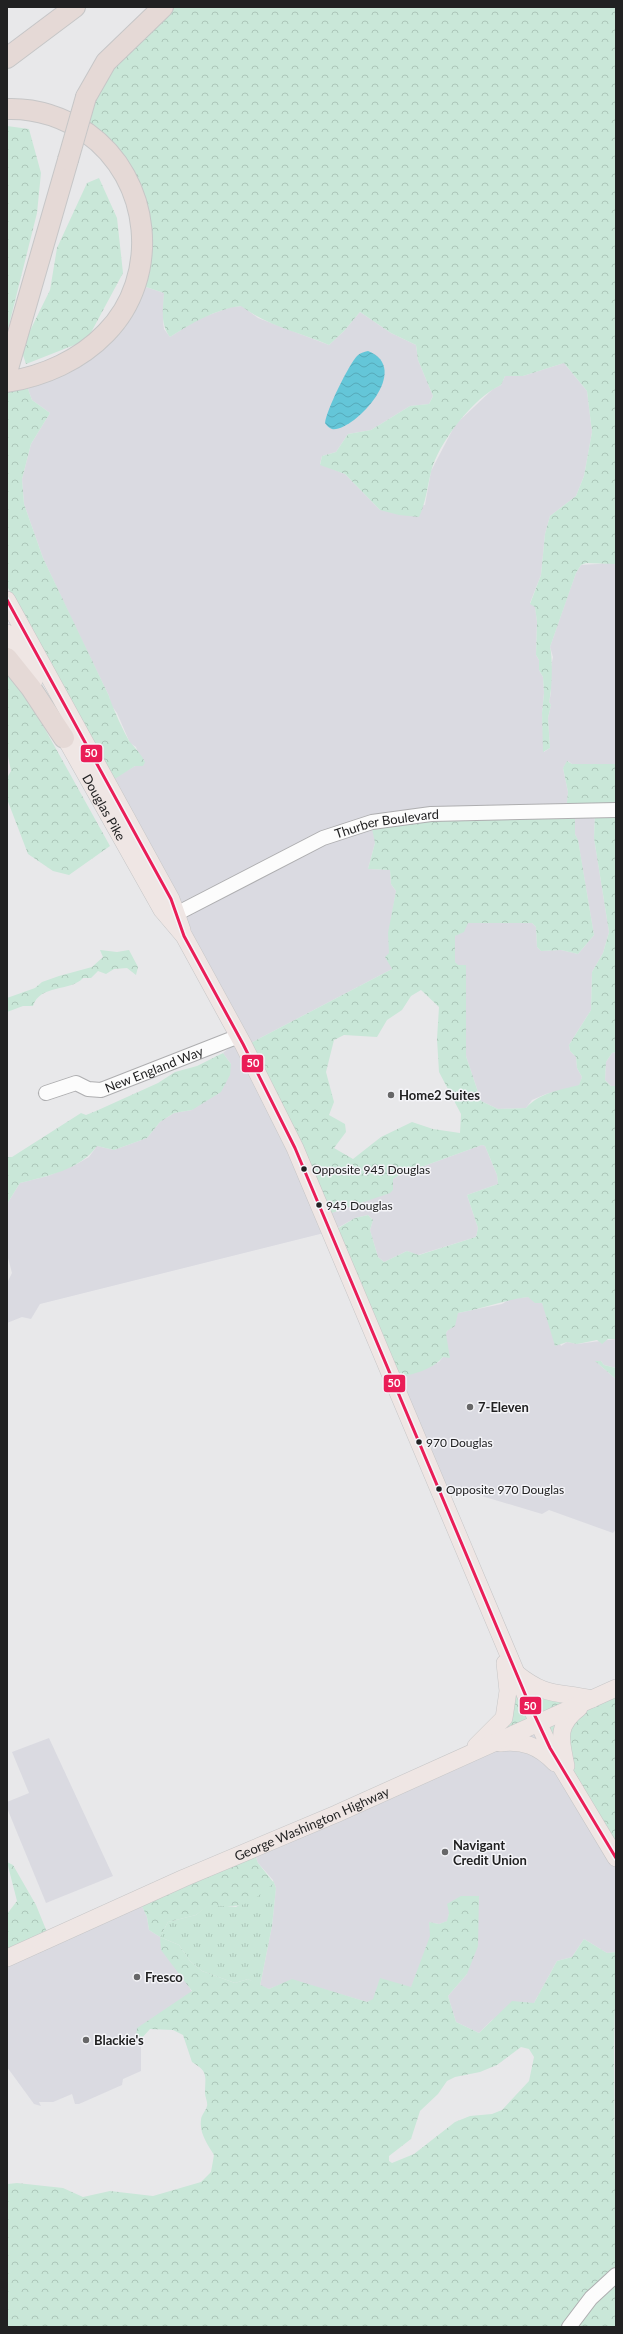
<svg xmlns="http://www.w3.org/2000/svg" width="623" height="2334" font-family="Lato,sans-serif">
<defs>
<pattern id="grass-tufts" width="24" height="20" patternUnits="userSpaceOnUse"><rect width="24" height="20" fill="#c9e7d8"/><path d="M3 7l-1-3M5 7V3M7 7l1-3M15 17l-1-3M17 17v-4M19 17l1-3" fill="none" stroke="#acc6b9"/></pattern>
<pattern id="forest-crowns" width="20" height="18" patternUnits="userSpaceOnUse"><rect width="20" height="18" fill="#c9e7d8"/><path d="M2 6a3 3 0 1 1 6 0M12 15a3 3 0 1 1 6 0" fill="none" stroke="#acc6b9"/></pattern>
<pattern id="water-waves" width="16" height="10" patternUnits="userSpaceOnUse"><rect width="16" height="10" fill="#64c6d8"/><path d="M0 5q4-4 8 0t8 0" fill="none" stroke="#56aab9"/></pattern>
</defs>
<rect width="100%" height="100%" fill="#e8e8ea"/>
<path fill="#dadae1" d="M137,284l27,9 -1,28 1,8 6,8 28,-18 33,-12 11,-1 16,12 71,27 15,-14 16,-19 31,21 25,12 2,15 15,36 -4,8 -19,2 -39,24 -23,4 -12,18 -14,4 -2,8 25,10 35,36 45,-5 6,-34 24,-46 38,-36 8,-4 4,-9h18l41,-13 23,28 5,41 -8,44 -8,20 -26,20 -5,18 -4,41 -11,28 5,3 2,16 -1,33 3,5v10l4,7 1,16 -2,20 2,39 6,-4 -2,-30 3,-13 -2,-3 2,-9 -1,-21 3,-15 -3,-10 17,-49 9,-25 5,-8 33,-2 2,1v200h-44l-4,-3 -5,7 5,24 -2,19 -191,32 -7,26 22,1 1,14 5,7 -7,42 3,36 -147,77 81,169 67,-25v-11l14,-9 17,-4 58,-21 3,1 12,29 1,9 -31,11 11,33 -2,9 -58,18 -11,-4 -23,11 -6,-5 -8,-27 3,-10 -5,-5 -13,3 -23,13 -292,73 -9,15 -9,-2 -15,6v-40l5,-10 -5,-19v-50l13,-21 28,-7 29,-12 12,-7 8,-11 17,4 33,-12 13,-16 14,-9 18,-3 39,-46 -8,-11 15,-12 -124,-263 21,-12h8l-7,-19 -6,-4 -13,-30 -6,-8 -2,-9 -34,-70 -32,-68 -19,-54 -2,-25 9,-35 19,-31 -18,-13 -8,-22 48,-18z
M595,812l-1,26 15,94 -6,21 -11,19 -1,38 -22,35 1,6 6,6 1,11 5,9 -3,9 -33,8 -14,6 -6,8 -28,1 -17,-8 -15,-45v-91h-9l-2,-3v-26l13,-13h64l4,4 1,20 4,4 20,-1 17,4 16,-19 -16,-94 -3,-7v-20z
M616,1052v34h-5l-6,-6 1,-18 6,-9z
M528,1297l14,6 19,43 6,-4 10,2 39,-5v29l-12,-3 -3,-4h-6l21,18v150l-3,4 -64,-23 -7,4 -77,-23 -23,8 -48,-120 45,-17 4,-5 2,-22 13,-22 44,-9 8,-5z
M536,1721l80,132v99l-9,1 -23,-14 -12,18 -15,4 -23,42 -42,17 -13,13 -23,-11 -8,-26 19,-22 -18,-61 -1,8 -9,3 -10,-2 2,14 -20,52 -44,14 -75,-22 -23,9 -9,-3 12,-60 4,-38 -3,-8 -15,-17 -6,-16z
M49,1738l64,138 -67,27 -39,-95v-6l22,-9 -17,-41z
M138,1898l9,19 2,13 11,7 32,55 -56,43 5,4v32l-18,8 -1,6 -43,19h-4l-3,-10 -19,8h-14l2,4 -7,-2 -27,-37v-110z"/>
<path fill="url(#grass-tufts)" d="M273,1880l3,8 -4,38 -12,60 -12,-7 -13,4 -33,-12 -12,-10 -11,-16 -19,-8 8,-15 28,-7 13,-11 27,3 37,-24z"/>
<path fill="url(#forest-crowns)" fill-rule="evenodd" d="M162,7h454v557l-30,-1 -5,2 -5,8 -26,74c3,10 2,45 -1,55l2,3 -3,13 2,30 -7,4 -1,-39 2,-20 -1,-16 -4,-7v-10l-3,-5 1,-33 -2,-15 -5,-3 11,-29 4,-41 5,-18 26,-20 8,-20 8,-44 -5,-41 -23,-28 -41,13h-18l-4,9c-27,12 -63,58 -70,87 -4,16 -5,30 -12,45l-20,-2 -19,-5 -35,-36 -25,-9 2,-9 14,-4 12,-18 23,-4 39,-24 19,-2 4,-8 -15,-36 -2,-15 -25,-12 -31,-21 -16,19 -15,14c-31,-13 -61,-19 -88,-39 -26,3 -49,17 -71,31 -10,-13 -7,-28 -6,-44l-27,-9 2,-82 -59,-81 8,-29z
M7,126l22,3 12,44 -4,40 -30,120z
M99,178l18,40 6,55 -36,67 -61,24 -5,-15 29,-59 7,-42 30,-65z
M24,378l8,22 18,13 -19,31 -9,35 2,25 19,54 66,138c2,8 16,39 21,46 5,6 11,12 15,20l-2,4h-8l-22,14 -106,-194v-205z
M7,670l18,23 85,153 -41,29 -16,-4 -25,-17 -21,-55v-21l4,-7 -4,-20z
M567,761l5,3h44v288l-4,1 -6,9 -1,18 6,6h5v253h-8l-6,5 -5,-4 -20,4 -10,-2 -12,4 -13,-43h-7l-7,-6c-24,3 -46,12 -70,16l-3,13 -8,5 -1,3 4,24 -7,-1c-12,14 -31,17 -49,22l-59,-149 20,-12 13,-3 5,5 -3,10 8,27 6,5 23,-11 12,4 57,-18 2,-9 -11,-33 31,-11 -1,-9 -12,-29 -3,-1 -58,21 -17,4 -14,9v11l-3,3 -64,22 -81,-169 147,-77 -7,-12 4,-4 -1,-20 8,-42 -5,-7 -1,-14 -22,-1 7,-26 -4,-19 195,-13 2,-19 -5,-24zM595,813l-1,25 15,94 -6,21 -11,19 -1,38 -22,35 1,6 6,6 1,11 5,9 -3,8c-19,5 -40,8 -53,23l-28,1 -17,-8 -15,-45v-91h-8l-3,-3v-26l9,-4 4,-9h64l4,4 1,20 4,4 20,-1 17,4 16,-19 -16,-95 -3,-6v-20zM421,990l18,17 -2,32 2,33 22,42 -1,19 -27,-4 -21,-7 -31,15 -28,22 -19,-11 12,-16 -1,-8 -16,-9 5,-13 -8,-30 8,-32 10,-5 33,2 10,-17 15,-10 9,-14z
M100,950l17,2 12,-2 9,17 -2,8 -9,-7 -13,1 -8,5 -8,-3 -7,7h-8c-13,14 -43,6 -50,28h-10l-16,6v-14l28,-10 7,-6 17,-6 33,-9 11,-10z
M223,1053l8,11 -1,11 -9,17 -29,18 -18,3 -14,9 -13,16 -33,12 -17,-4c-17,24 -50,30 -77,37l-13,21v-47h5l69,-44 5,2 10,-4 62,-28 17,-11 22,-6z
M595,1361h6l3,4 12,3v11z
M516,1677l75,18 25,-12v170l-80,-132 -57,23 25,-24z
M252,1847l6,16 16,20c-28,23 -28,25 -65,22l-13,10 -28,7 -8,15 19,8 11,16 12,10 33,12 13,-4 21,10 23,-10 75,23 6,-3 7,-21 31,9 19,-51 -1,-14 10,2 8,-3 2,-8 -2,-9 14,-8h18l-1,50 -11,28 -19,22 8,26 23,11 33,-32 22,2 23,-42 15,-4 12,-18 23,14 9,-1 -2,98 2,277h-609l1,-143 9,-1 46,5 20,9 27,-6 43,5 48,-14 10,-10 3,-17c-6,-10 -15,-22 -13,-35 0,-5 5,-9 6,-14 1,-4 -2,-9 -2,-13 0,-17 4,-21 -13,-31l-9,-27 -10,-5 -23,-1 -9,10 -5,-4 1,-7 55,-37 -31,-41 -1,-13 -11,-7 -2,-13 -9,-19zM521,2047l8,2 5,8 -5,24 -27,29 -10,4 -22,2 -15,6 -41,32 -22,9 -3,-2v-5l22,-17 9,-28 18,-17 9,-13 8,-4 25,-5 17,-7z
M7,1862l6,3 23,40 13,32 -42,20v-43l10,-13z"/>
<path fill="url(#water-waves)" d="M368,351c46,18 -16,82 -36,78 -3,-1 -5,-3 -7,-6 1,-12 24,-59 32,-67 3,-3 7,-4 11,-5z"/>
<g fill="none" stroke-linecap="round" stroke-linejoin="round">
<defs>
<g id="minor">
<path id="s1" d="M178,913l145,-75 49,-16 59,-8 185,-4"/>
<path id="s2" d="M46,1093l30,-10 12,6 13,1 138,-54"/>
<path d="M569,2327l22,-29 25,-23"/>
</g>
<g id="major">
<path d="M7,600l164,299 11,31"/>
<path d="M7,633l27,48"/>
<path id="s3" d="M59,727l103,183 22,26 59,108 52,104 233,553 22,47 66,110"/>
<path d="M516,1673c31,25 41,18 76,26"/>
<path d="M500,1743c23,-3 39,3 55,20"/>
<path d="M476,1746l28,-28 4,-27 -3,-28"/>
<path d="M566,1766c-5,-25 -11,-40 13,-58"/>
<path id="s4" d="M7,1958l177,-80 152,-64 280,-126"/>
</g>
<path id="highway" d="M7,58l68,-51
M86,97l20,-35 57,-55
M7,109c29,-1 56,8 80,24 65,46 74,144 19,200 -26,27 -62,43 -99,49
M7,372l61,-212
M7,658l24,30 33,50"/>
</defs>
<use href="#minor" stroke="#aeaeb0" stroke-width="16"/>
<use href="#major" stroke="#c6c6c7" stroke-width="18"/>
<use href="#highway" stroke="#c6c6c7" stroke-width="22"/>
<use href="#minor" stroke="#fcfcfc" stroke-width="14"/>
<use href="#major" stroke="#efe6e4" stroke-width="17"/>
<use href="#highway" stroke="#e5d9d6" stroke-width="20"/>
<defs>
<path id="highway-bridge" d="M68,160l18,-63"/>
</defs>
<use href="#highway-bridge" stroke="#c6c6c7" stroke-width="22" stroke-linecap="butt"/>
<use href="#highway-bridge" stroke="#e5d9d6" stroke-width="20"/>
<defs>
<path id="bus-1" d="M7,600l164,299 13,37 59,108 52,104 233,553 22,47 66,110"/>
</defs>
<use href="#bus-1" stroke="#f4f4f8" stroke-width="6"/>
<use href="#bus-1" stroke="#ea1d57" stroke-width="3"/>
</g>
<g fill="#676768" stroke="#f4f4f8" stroke-width="1.5">
<circle cx="391" cy="1095" r="4"/>
<circle cx="470" cy="1407" r="4"/>
<circle cx="445" cy="1852" r="4"/>
<circle cx="137" cy="1977" r="4"/>
<circle cx="86" cy="2040" r="4"/>
</g>
<g fill="#212122" stroke="#f4f4f8" stroke-width="1.5">
<circle cx="304" cy="1169" r="3.5"/>
<circle cx="319" cy="1205" r="3.5"/>
<circle cx="419" cy="1442" r="3.5"/>
<circle cx="439" cy="1489" r="3.5"/>
</g>
<g text-anchor="middle" dominant-baseline="central" stroke-width="3" stroke-linejoin="round" paint-order="stroke">
<g font-size="12" fill="#212122" stroke="#f4f4f8" text-anchor="start">
<text x="312" y="1169">Opposite 945 Douglas</text>
<text x="326" y="1205">945 Douglas</text>
<text x="426" y="1442">970 Douglas</text>
<text x="446" y="1489">Opposite 970 Douglas</text>
</g>
<g font-size="13" fill="#212122" stroke="#f4f4f8">
<text stroke="none"><textPath href="#s3" startOffset="92">Douglas Pike</textPath></text>
<text stroke="none"><textPath href="#s1" startOffset="229">Thurber Boulevard</textPath></text>
<text stroke="none"><textPath href="#s2" startOffset="115">New England Way</textPath></text>
<text stroke="none"><textPath href="#s4" startOffset="333">George Washington Highway</textPath></text>
</g>
<g font-size="13" font-weight="bold" fill="#212122" stroke="#f4f4f8" text-anchor="start">
<text x="399" y="1095">Home2 Suites</text>
<text x="478" y="1407">7-Eleven</text>
<text x="453" y="1845">Navigant<tspan x="453" dy="15">Credit Union</tspan></text>
<text x="145" y="1977">Fresco</text>
<text x="94" y="2040">Blackie's</text>
</g>
</g>
<g stroke="#f4f4f8" stroke-width="1.5">
<rect x="80" y="744" width="23" height="19" rx="4" fill="#ea1d57"/>
<rect x="241" y="1054" width="23" height="19" rx="4" fill="#ea1d57"/>
<rect x="383" y="1374" width="23" height="19" rx="4" fill="#ea1d57"/>
<rect x="519" y="1696" width="23" height="19" rx="4" fill="#ea1d57"/>
</g>
<g font-size="11" text-anchor="middle" font-weight="bold" fill="#fff">
<text x="91" y="757">50</text>
<text x="253" y="1067">50</text>
<text x="394" y="1387">50</text>
<text x="530" y="1710">50</text>
</g>
<rect width="623" height="2334" fill="none" stroke="#212122" stroke-width="16"/>
</svg>
